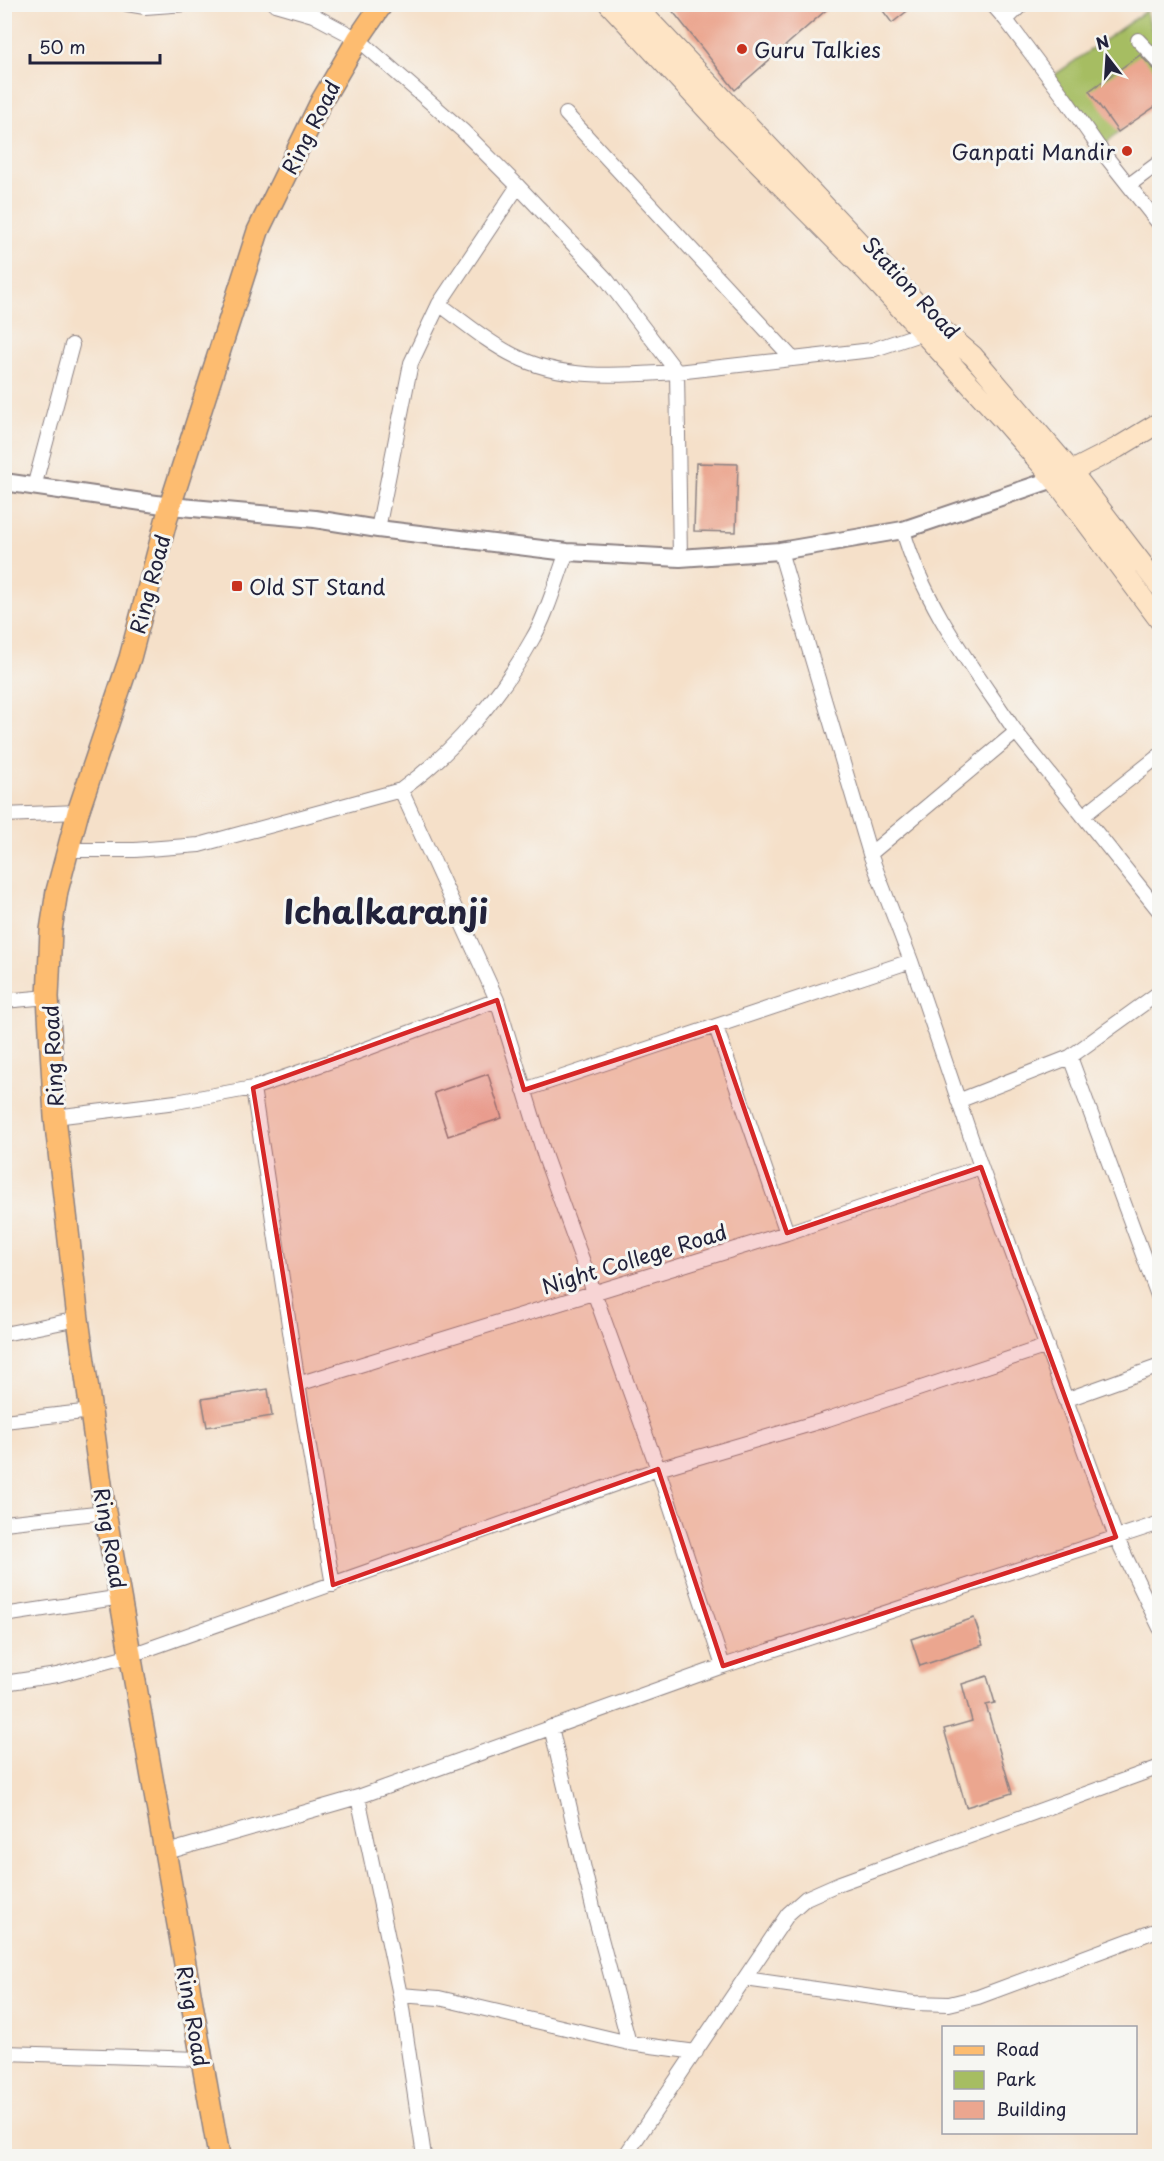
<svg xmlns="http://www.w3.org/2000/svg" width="1164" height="2161" font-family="'Playpen Sans',sans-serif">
<rect width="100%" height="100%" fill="#f6f6f2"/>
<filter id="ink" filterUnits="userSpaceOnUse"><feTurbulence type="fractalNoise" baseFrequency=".0167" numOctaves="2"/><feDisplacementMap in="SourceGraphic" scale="12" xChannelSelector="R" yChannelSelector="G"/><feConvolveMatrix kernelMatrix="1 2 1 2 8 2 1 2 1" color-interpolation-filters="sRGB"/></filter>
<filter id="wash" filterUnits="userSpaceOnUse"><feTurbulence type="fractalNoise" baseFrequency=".008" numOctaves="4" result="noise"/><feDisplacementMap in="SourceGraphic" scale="24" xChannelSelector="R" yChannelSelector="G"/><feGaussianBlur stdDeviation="1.35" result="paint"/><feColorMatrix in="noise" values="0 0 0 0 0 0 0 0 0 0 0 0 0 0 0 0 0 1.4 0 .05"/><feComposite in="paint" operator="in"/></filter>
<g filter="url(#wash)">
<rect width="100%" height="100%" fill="#f5e0c9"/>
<path fill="#a6bd62" stroke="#64704e" stroke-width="1.5" d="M1146,11l13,44v40l-59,54 -51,-70z"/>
<g id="blocks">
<path fill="#eba68f" d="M667,4h166l-98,86z
M878,4h38l-24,19z
M1140,55l14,14 6,3v31l-42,29 -29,-41z
M696,463l42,1 -2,68 -42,-1z
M488,1074l14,44 -54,18 -14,-43z
M268,1389l4,27 -65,11 -5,-28z
M974,1618l9,27 -63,21 -9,-27z
M987,1676l8,27 -9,2 26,88 -46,14 -22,-78 28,-8 -10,-37z"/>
</g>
</g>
<g filter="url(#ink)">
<use href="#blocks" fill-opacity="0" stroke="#8c8182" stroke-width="1.5"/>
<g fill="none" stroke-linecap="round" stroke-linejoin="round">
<defs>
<path id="minor" d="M127,4l18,3 41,-3
M275,4l38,11 45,24 105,92 55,55 89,94 70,92 195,-22 57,-19
M992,4l14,16 60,80 34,49 60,76
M1006,20l16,-16
M1138,40l22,23
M566,114l227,245
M1129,185l31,-23
M439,304c24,17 49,39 76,52 49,25 109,19 162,16l3,186
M34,487l38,-142
M378,529l33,-166 28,-59 79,-118
M780,551l90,303 41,107 70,206 135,370 44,91
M567,552c-10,26 -20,63 -34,86 -32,58 -78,113 -132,152l96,210 48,157 113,312 65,197 437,-143
M1016,732l144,180
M4,815l74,-3
M1083,816l77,-61
M68,850h67l64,-5 202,-55
M870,854l146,-122c-43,-64 -92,-126 -113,-202
M4,1001l44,-4
M716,1027l71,206
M1070,1057l90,244
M253,1088l45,296 35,201
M524,1090l387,-129
M958,1101l112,-44 90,-65
M55,1117l121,-15 77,-14 102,-35 142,-53
M4,1334l74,-15
M298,1384l489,-151 194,-66
M1065,1400l95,-34
M4,1421l88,-10
M4,1523l101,-11
M4,1615l118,-18
M4,1683l53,-8 74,-20 527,-186 170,-50 219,-73
M551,1727l44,189 34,127
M358,1797l42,198 24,161
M167,1852l191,-55 365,-131
M745,1979l169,24 35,1 29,-7 182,-68
M400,1995l39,3 190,45 67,9
M4,2053l197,6
M625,2156l163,-242 18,-16 34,-15 320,-116"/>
<path id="tertiary" d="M4,482l166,24 145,13 63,10 189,23 113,6 100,-7 123,-21 151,-51"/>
<path id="secondary" d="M609,4l115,124 143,144 134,146 53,61 106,142
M634,4l306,324 33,28 99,116 88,115
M1062,476l55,-28 43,-26"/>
<path id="primary" d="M219,2156l-114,-644 -27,-193 -23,-202 -7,-120 3,-67 6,-39 21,-79 52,-154 40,-152 88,-275 63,-129 37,-63 24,-35"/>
</defs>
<use href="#minor" stroke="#8c8182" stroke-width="16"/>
<use href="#tertiary" stroke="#8c8182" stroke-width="20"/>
<use href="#secondary" stroke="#8c8182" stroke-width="22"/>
<use href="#primary" stroke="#8c8182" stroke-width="24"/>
<use href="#minor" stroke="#fff" stroke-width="14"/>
<use href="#tertiary" stroke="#fff" stroke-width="16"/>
<use href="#secondary" stroke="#fee4c5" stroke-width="20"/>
<use href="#primary" stroke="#fdbc6f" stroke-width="21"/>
</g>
</g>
<path fill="#d62828" fill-opacity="0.2" stroke="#d62828" stroke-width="4.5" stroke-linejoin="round" d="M497,1000l27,90 192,-63 71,206 194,-66 135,370 -393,129 -65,-197 -325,116 -80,-497z"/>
<g fill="#c8321e" stroke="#f6f6f2" stroke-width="2">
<circle cx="742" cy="49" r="6"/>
<circle cx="1127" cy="151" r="6"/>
<rect x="231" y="580" width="12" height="12" rx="3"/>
</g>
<g text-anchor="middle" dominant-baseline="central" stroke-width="6" stroke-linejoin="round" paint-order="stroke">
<g font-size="21" fill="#22223b" stroke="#f6f6f2" text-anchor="start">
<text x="754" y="49">Guru Talkies</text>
<text x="1115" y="151" text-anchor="end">Ganpati Mandir</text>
<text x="249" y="586">Old ST Stand</text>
</g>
<g font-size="21" fill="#22223b" stroke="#f6f6f2">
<text transform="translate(310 127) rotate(-63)">Ring Road</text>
<text transform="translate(912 287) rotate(47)">Station Road</text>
<text transform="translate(149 584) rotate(-75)">Ring Road</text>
<text transform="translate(52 1056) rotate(-93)">Ring Road</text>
<text transform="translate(634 1258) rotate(-17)">Night College Road</text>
<text transform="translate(111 1538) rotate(80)">Ring Road</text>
<text transform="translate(194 2016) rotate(80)">Ring Road</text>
</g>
<g font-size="33" font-weight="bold" fill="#22223b" stroke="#f6f6f2">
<text x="386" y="910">Ichalkaranji</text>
</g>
</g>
<rect width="1164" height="2161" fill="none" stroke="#f6f6f2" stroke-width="24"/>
<rect x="942" y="2026" width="195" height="108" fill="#f6f6f2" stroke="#a1a1a9" stroke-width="1.5"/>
<rect x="954" y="2046" width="30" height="9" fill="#fdbc6f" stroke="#a1a1a9" stroke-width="1.5"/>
<text x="996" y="2056" font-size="18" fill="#22223b">Road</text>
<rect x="954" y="2071" width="30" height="18" fill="#a6bd62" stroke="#a1a1a9" stroke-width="1.5"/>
<text x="996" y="2086" font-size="18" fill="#22223b">Park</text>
<rect x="954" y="2101" width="30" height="18" fill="#eba68f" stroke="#a1a1a9" stroke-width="1.5"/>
<text x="996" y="2116" font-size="18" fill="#22223b">Building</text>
<g transform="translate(1107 57) rotate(343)" stroke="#f6f6f2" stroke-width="4.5" paint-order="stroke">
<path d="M0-4.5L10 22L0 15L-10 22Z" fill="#22223b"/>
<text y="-9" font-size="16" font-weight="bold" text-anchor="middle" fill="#22223b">N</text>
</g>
<path d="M30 54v9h130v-9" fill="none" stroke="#22223b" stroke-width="3"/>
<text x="39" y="54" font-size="18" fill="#22223b" stroke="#f6f6f2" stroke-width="4.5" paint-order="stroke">50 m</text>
</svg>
